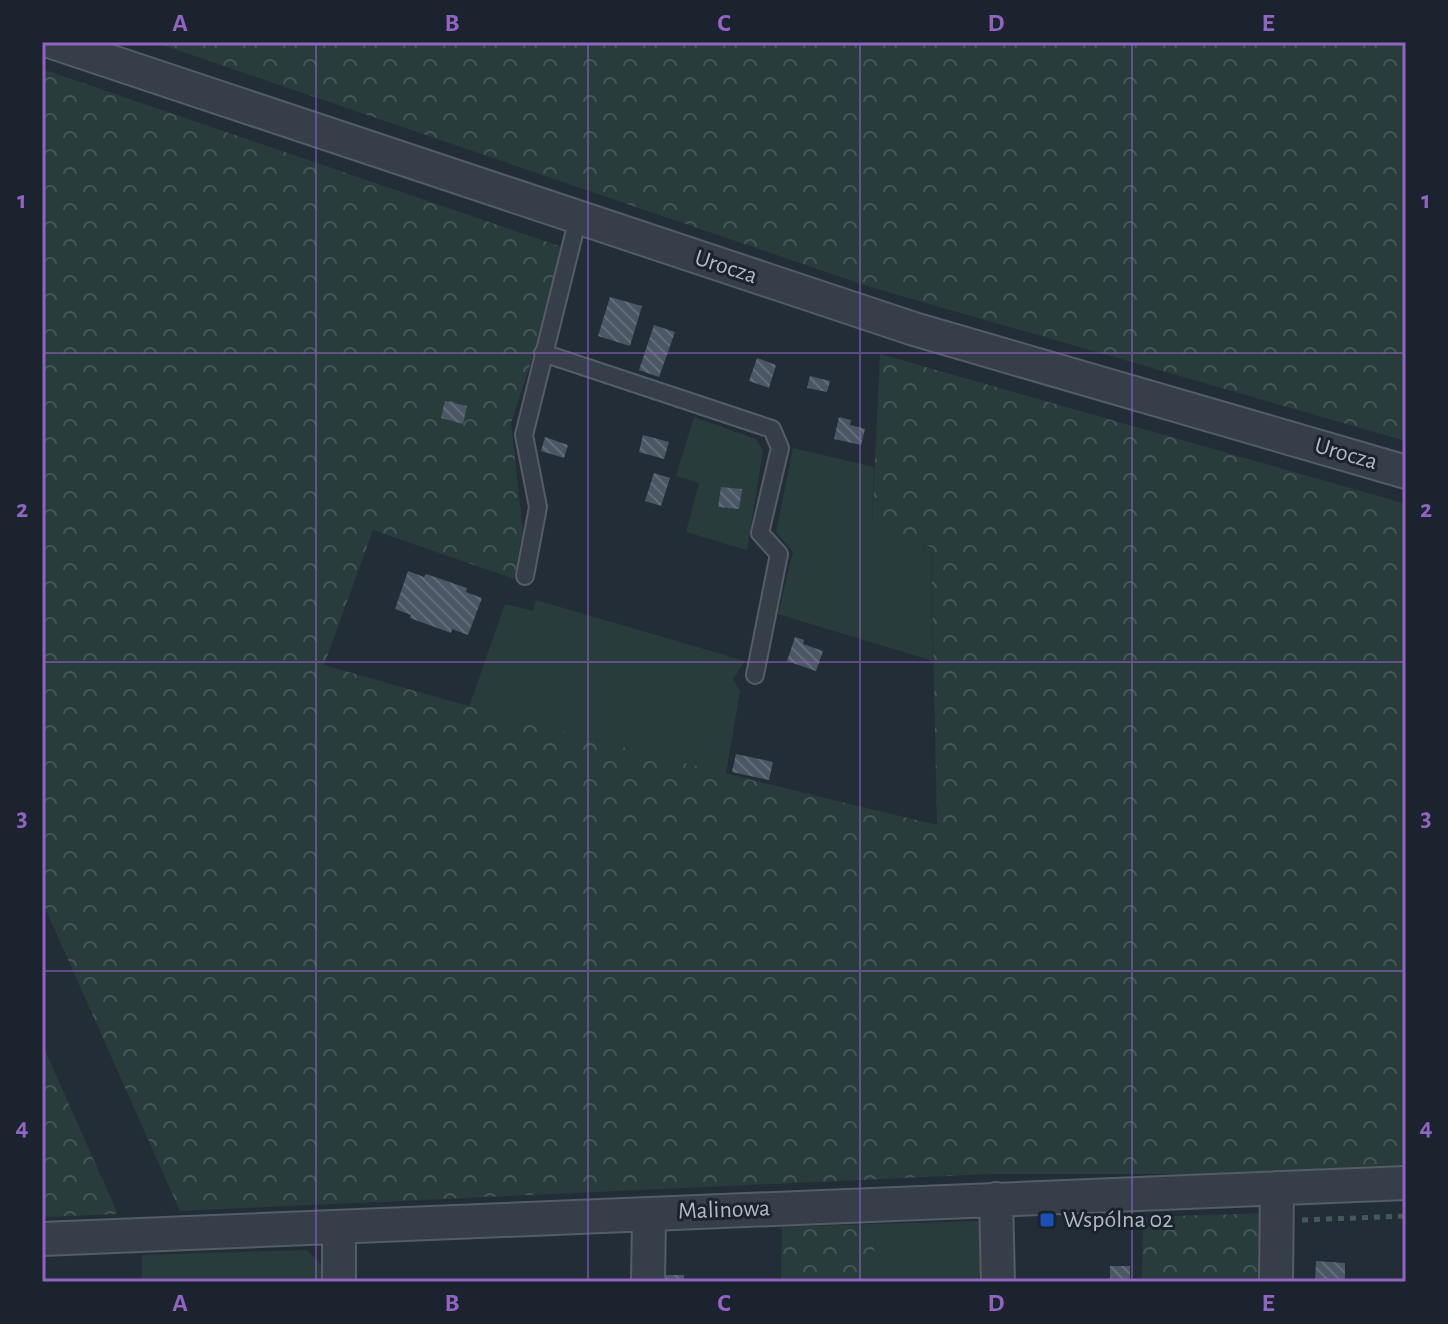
<svg xmlns="http://www.w3.org/2000/svg" width="1448" height="1324" font-family="'Alegreya Sans',sans-serif">
<defs>
<pattern id="forest-crowns" width="20" height="18" patternUnits="userSpaceOnUse" patternTransform="scale(2)"><rect width="20" height="18" fill="#283c3c"/><path d="M2 6a3 3 0 1 1 6 0M12 15a3 3 0 1 1 6 0" fill="none" stroke="#455657"/></pattern>
<pattern id="building-back-hatch" width="6" height="6" patternUnits="userSpaceOnUse" patternTransform="scale(2)"><rect width="6" height="6" fill="#4b5764"/><path d="M-1 5l2 2M0 0l6 6M5-1l2 2" fill="none" stroke="#636d79"/></pattern>
</defs>
<rect width="100%" height="100%" fill="#232d38"/>
<path fill="#283c3c" d="M694,417l62,22 7,12 -16,99 -61,-18 13,-49 -23,-7z
M793,448l81,19 -2,60 59,20 2,114 -155,-47 15,-62 -17,-20z
M536,600l209,61 -12,18 7,12 -14,83 -257,-67 36,-103 28,7z
M980,1221l5,10 2,51h-113l1,-58z
M307,1250l18,19v13h-183v-27z"/>
<path fill="url(#forest-crowns)" d="M154,42h1252v399l-539,-155z
M42,69l526,180 -57,174 12,109 -9,47 -141,-49 -49,135c203,59 407,111 613,160l-6,-278 -59,-20 8,-173 526,150v661l-131,9h-285l-810,37 -138,-310z
M42,1044l76,170 -76,3z
M1268,1213l-1,69h-125l1,-65z
M875,1224l-1,58h-93l1,-55z"/>
<path fill="url(#building-back-hatch)" d="M610,297l32,9 -12,40 -32,-10z
M654,325l21,7 -16,45 -20,-7z
M757,358l19,7 -7,23 -20,-7z
M810,376l20,5 -3,11 -20,-4z
M445,401l22,5 -4,18 -22,-6z
M839,417l12,3 -1,5 15,4 -4,16 -27,-6z
M643,435l26,7 -5,17 -25,-7z
M545,437l23,8 -4,13 -23,-7z
M654,473l16,5 -9,28 -16,-5z
M721,487l21,2 -3,20 -21,-2z
M408,571l16,6 2,-3 41,14 -1,4 16,6 -14,37 -16,-6 -1,4 -41,-15 1,-3 -16,-6z
M795,637l9,3 -1,4 20,7 -7,20 -29,-10z
M736,754l37,8 -4,18 -37,-8z
M1316,1261l29,2v19h-30z
M1110,1266h20v16h-20z
M663,1275h21v7h-21z"/>
<g fill="none" stroke-linecap="round" stroke-linejoin="round">
<defs>
<path id="service" d="M543,353l229,76 8,19 -20,85 19,21 -24,121
M525,576l13,-69 -14,-72 54,-217"/>
<path id="minor" d="M52,42l862,287 492,143
M996,1199l2,83
M42,1239l1364,-56
M339,1282v-55
M648,1282l1,-68
M1276,1282l1,-94"/>
</defs>
<use href="#service" stroke="#545c67" stroke-width="20"/>
<use href="#minor" stroke="#545c67" stroke-width="36"/>
<path stroke="#46595b" stroke-width="5" stroke-dasharray="6 6" stroke-linecap="butt" d="M1302,1220l104,-4"/>
<use href="#service" stroke="#363e49" stroke-width="16"/>
<use href="#minor" stroke="#363e49" stroke-width="32"/>
</g>
<path fill="none" stroke="#9164c1" stroke-width="2" stroke-opacity="0.55" d="M316,42v1240M588,42v1240M860,42v1240M1132,42v1240M42,353h1364M42,662h1364M42,971h1364"/>
<rect fill="#1a4fb4" stroke="#1b232e" stroke-width="3" x="1039" y="1212" width="16" height="16" rx="4"/>
<g text-anchor="middle" dominant-baseline="central" stroke-width="6" stroke-linejoin="round" paint-order="stroke">
<g font-size="24" fill="#b1b9c5" stroke="#1b232e">
<text transform="translate(726 267) rotate(18)">Urocza</text>
<text transform="translate(1346 454) rotate(16)">Urocza</text>
<text transform="translate(724 1210) rotate(-2)">Malinowa</text>
</g>
<g font-size="24" fill="#b1b9c5" stroke="#1b232e" text-anchor="start">
<text x="1063" y="1220">Wspólna 02</text>
</g>
</g>
<rect width="1448" height="1324" fill="none" stroke="#1b232e" stroke-width="88"/>
<rect x="44" y="44" width="1360" height="1236" fill="none" stroke="#9164c1" stroke-width="3"/>
<g font-size="26" text-anchor="middle" font-weight="bold" fill="#9164c1">
<text x="180" y="31">A</text>
<text x="452" y="31">B</text>
<text x="724" y="31">C</text>
<text x="996" y="31">D</text>
<text x="1268" y="31">E</text>
<text x="22" y="208">1</text>
<text x="1426" y="208">1</text>
<text x="22" y="517">2</text>
<text x="1426" y="517">2</text>
<text x="22" y="826">3</text>
<text x="1426" y="826">3</text>
<text x="22" y="1135">4</text>
<text x="1426" y="1135">4</text>
<text x="180" y="1311">A</text>
<text x="452" y="1311">B</text>
<text x="724" y="1311">C</text>
<text x="996" y="1311">D</text>
<text x="1268" y="1311">E</text>
</g>
</svg>
